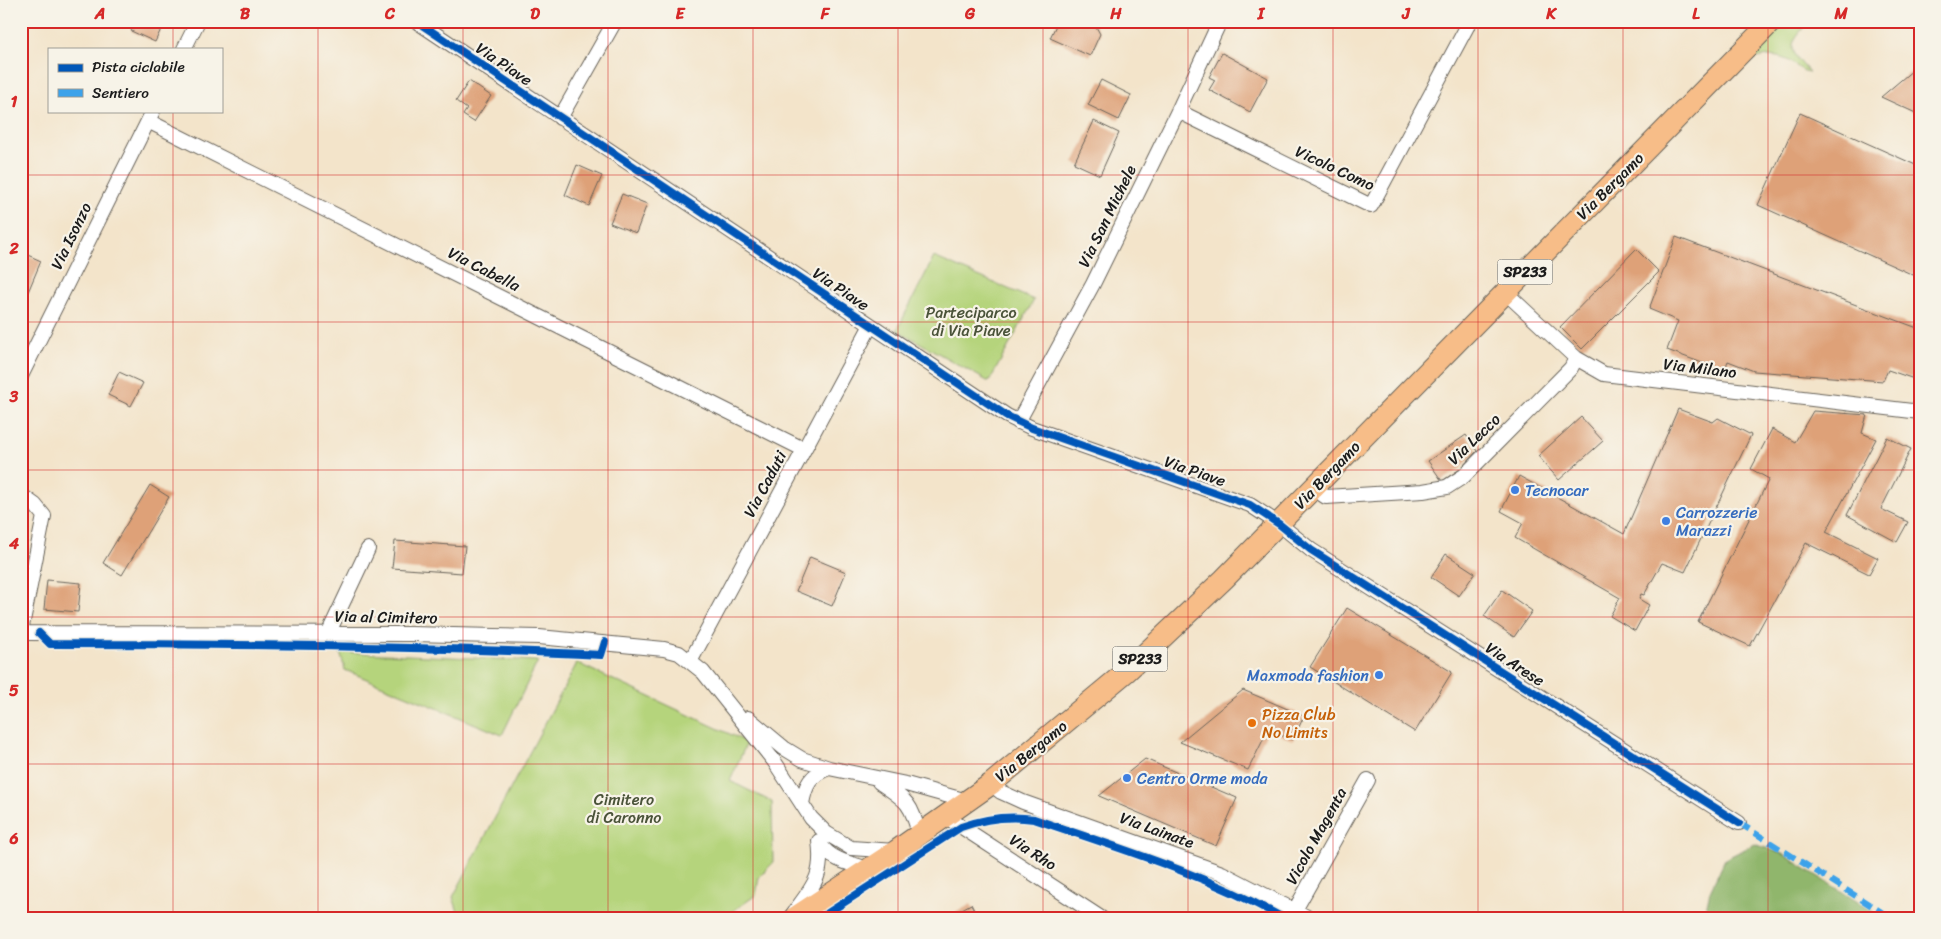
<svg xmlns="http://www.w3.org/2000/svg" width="1941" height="939" font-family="Sriracha,sans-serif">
<rect width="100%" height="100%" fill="#f7f3e8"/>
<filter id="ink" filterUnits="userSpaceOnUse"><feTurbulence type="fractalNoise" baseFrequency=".02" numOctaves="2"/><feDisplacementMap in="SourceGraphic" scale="10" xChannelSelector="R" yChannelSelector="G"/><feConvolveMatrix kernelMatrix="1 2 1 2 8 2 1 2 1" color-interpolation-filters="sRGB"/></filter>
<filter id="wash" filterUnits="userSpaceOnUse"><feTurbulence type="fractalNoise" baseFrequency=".0096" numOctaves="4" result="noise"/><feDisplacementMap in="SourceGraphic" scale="20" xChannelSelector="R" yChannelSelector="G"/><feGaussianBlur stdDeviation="1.12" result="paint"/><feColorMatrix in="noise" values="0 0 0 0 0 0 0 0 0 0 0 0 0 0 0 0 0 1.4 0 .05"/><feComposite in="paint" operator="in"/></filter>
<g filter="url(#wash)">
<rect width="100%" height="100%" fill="#f3e4ca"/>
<path fill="#b5d47c" stroke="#68784c" d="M1785,21h25c-23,23 -22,28 -1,51 -8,-1 -10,-5 -17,-9 -15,-10 -30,-7 -46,-2z
M934,257l100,43 -45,82 -92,-52z
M340,652l198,9 -36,74 -157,-65z
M577,663l170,79 -17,39 42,21 1,61 -14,14 -3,18 -33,23h-263l-7,-21z"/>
<path fill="#90b66c" stroke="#566944" d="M1755,844l28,10 100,64h-179l6,-27 15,-32z"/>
<g id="blocks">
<path fill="#dea178" d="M136,21h29l-10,21 -24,-11z
M1058,21h35l7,13 -10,22 -40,-18z
M1222,53l46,25 -18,34 -41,-22 6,-10 -6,-3z
M1920,64v51l-39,-18z
M1101,80l30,15 -12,25 -31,-15z
M469,81l22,15 -17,26 -11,-7 4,-6 -11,-8z
M1800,113l120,54v111l-162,-73z
M1094,121l25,12 -19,42 -26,-12z
M577,165l25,11 -13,30 -24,-11z
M622,194l25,10 -11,29 -26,-10z
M1676,237l244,92v52l-32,-11 -5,11 -129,-10 -26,-10 -4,10 -57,-21 11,-29 -29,-12z
M1636,249l23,23 -77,77 -22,-22z
M21,252l20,9 -13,31 -7,-4z
M119,372l24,11 -12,23 -23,-11z
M1678,409l35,13 5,-4 33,17 -66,137 -23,-9 -18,32 -3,-1 -2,5 10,6 -14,26 -25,-15 10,-18 -105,-60 8,-15 -22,-12 18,-35 105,58z
M1813,411l54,4 -5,18 14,6 -50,93 52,26 -9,16 -63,-31 -56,103 -52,-24 71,-143 -18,-10 21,-40 23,13z
M1581,417l22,24 -44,39 -21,-24z
M1466,435l11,16 -17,18 -18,12 -14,-20z
M1887,437l24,12 -30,60 27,13 -11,20 -50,-27z
M150,485l19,12 -47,78 -19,-12z
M395,541l70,5 -3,27 -70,-5z
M1446,554l29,19 -16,23 -28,-19z
M810,557l36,15 -14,34 -36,-15z
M47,580l34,3 -3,29 -34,-3z
M1502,590l30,21 -18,26 -30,-21z
M1347,608l105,64 -37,60 -105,-65z
M1243,690l61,26 -11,24 -25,-10 -20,40 -68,-28z
M1145,759l92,39 -21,48 -117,-50z
M971,904l7,14h-32z"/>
</g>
</g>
<g filter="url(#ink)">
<use href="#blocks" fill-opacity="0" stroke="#676259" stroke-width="1"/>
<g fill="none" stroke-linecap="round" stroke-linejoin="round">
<defs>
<path id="minor" d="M416,21l591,395 25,12 218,77 29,19 32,26 428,273
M184,49l14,-28
M1178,111l193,95 99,-185
M560,118l55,-97
M148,121l655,328
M1505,292l71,66 28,16 316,38
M21,376l132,-265
M1018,422l75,-138 85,-173 42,-90
M1314,489l12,8 97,-6 24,-4 17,-11 107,-108 5,-10
M21,495l14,10 9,11 -23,115
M21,633l390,1 128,3 125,12 15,4 24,19 71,89 37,57 15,15 25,15 44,3
M328,634l40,-85
M691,660l180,-335
M748,718l36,30 18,11 27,9 77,16 61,17
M879,782c27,18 33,21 40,53
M991,784l10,8 22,10 199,71 87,45
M802,804c3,-19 9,-30 27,-36
M945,816l156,102
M820,843c9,17 31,21 49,26
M1295,910l73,-130
M793,914c20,-28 31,-37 26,-73"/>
<path id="primary" d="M794,918l102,-67 95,-67 136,-113 97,-92 548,-558"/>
</defs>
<use href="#minor" stroke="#676259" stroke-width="16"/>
<use href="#primary" stroke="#676259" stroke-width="23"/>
<use href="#minor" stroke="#fff" stroke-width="14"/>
<use href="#primary" stroke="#f7bd88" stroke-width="21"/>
<path stroke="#3da2ea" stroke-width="6" stroke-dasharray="12 6" stroke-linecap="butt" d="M1739,823l152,95"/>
<defs>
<path id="cycleway" d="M416,21l591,395 25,12 218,77 29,19 32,26 428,273
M39,633l11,11c184,0 367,2 551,11l4,-13
M820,918l141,-91c25,-9 47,-12 73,-8 85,29 171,55 249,99"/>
</defs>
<use href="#cycleway" stroke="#f7f3e8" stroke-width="11"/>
<use href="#cycleway" stroke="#0057b8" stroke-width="8"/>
</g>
</g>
<path fill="none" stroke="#d62828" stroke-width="1" stroke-opacity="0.55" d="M173,21v28M318,21v897M463,21v897M608,21v897M753,21v897M898,21v897M1043,21v897M1188,21v897M1333,21v897M1478,21v897M1623,21v897M1768,21v897M173,111v807M21,175h1899M21,322h1899M21,470h1899M21,617h1899M21,764h1899"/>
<g fill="#3f7fe0" stroke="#f7f3e8" stroke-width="2">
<circle cx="1515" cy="490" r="5"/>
<circle cx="1666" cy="521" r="5"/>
<circle cx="1379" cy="675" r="5"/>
<circle cx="1127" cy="778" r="5"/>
</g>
<circle fill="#e8710a" stroke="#f7f3e8" stroke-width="2" cx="1252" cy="723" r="5"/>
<g text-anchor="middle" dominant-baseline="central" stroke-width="4.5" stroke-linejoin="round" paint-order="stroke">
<g fill="#f7f3e8" stroke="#5e5c59" stroke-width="1">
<rect x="1497.5" y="259.5" width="55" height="25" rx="4"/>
<rect x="1112.5" y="646.5" width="55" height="25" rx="4"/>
</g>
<g font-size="15" font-weight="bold" fill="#1c1c1c">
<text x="1525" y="272">SP233</text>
<text x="1140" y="659">SP233</text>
</g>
<g font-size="16" fill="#1c1c1c" stroke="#f7f3e8">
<text transform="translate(504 64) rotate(34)">Via Piave</text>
<text transform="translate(1335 168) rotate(25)">Vicolo Como</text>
<text transform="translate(1610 186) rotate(-45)">Via Bergamo</text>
<text transform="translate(1107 216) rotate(-64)">Via San Michele</text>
<text transform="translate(71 236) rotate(-64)">Via Isonzo</text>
<text transform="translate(484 269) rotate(27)">Via Cabella</text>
<text transform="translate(841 289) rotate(34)">Via Piave</text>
<text transform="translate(1700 368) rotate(7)">Via Milano</text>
<text transform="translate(1474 439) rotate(-44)">Via Lecco</text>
<text transform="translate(1195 471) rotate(19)">Via Piave</text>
<text transform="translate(1327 475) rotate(-46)">Via Bergamo</text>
<text transform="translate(765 484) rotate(-62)">Via Caduti</text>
<text transform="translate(386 617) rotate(1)">Via al Cimitero</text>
<text transform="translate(1515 664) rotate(33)">Via Arese</text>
<text transform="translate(1031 751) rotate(-39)">Via Bergamo</text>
<text transform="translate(1157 830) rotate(20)">Via Lainate</text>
<text transform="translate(1316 836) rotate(-61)">Vicolo Magenta</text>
<text transform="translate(1033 852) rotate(33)">Via Rho</text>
</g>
<g font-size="16" fill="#4a5339" stroke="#f7f3e8">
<text x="971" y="312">Parteciparco<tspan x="971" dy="18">di Via Piave</tspan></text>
<text x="624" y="799">Cimitero<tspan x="624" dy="18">di Caronno</tspan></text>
</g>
<g font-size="16" fill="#366cbe" stroke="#f7f3e8" text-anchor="start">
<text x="1525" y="490">Tecnocar</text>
<text x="1676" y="512">Carrozzerie<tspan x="1676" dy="18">Marazzi</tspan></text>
<text x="1369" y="675" text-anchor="end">Maxmoda fashion</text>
<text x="1137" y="778">Centro Orme moda</text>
</g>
<g font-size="16" fill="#c56008" stroke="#f7f3e8" text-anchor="start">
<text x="1262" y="714">Pizza Club<tspan x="1262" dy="18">No Limits</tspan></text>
</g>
</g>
<rect width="1941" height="939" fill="none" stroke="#f7f3e8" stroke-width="55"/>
<rect x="48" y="48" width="175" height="65" fill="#f7f3e8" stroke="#9f9d96"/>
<rect x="58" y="64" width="25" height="8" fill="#0057b8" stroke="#9f9d96"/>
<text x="92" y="72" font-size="15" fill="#1c1c1c">Pista ciclabile</text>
<rect x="58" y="89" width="25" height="8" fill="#3da2ea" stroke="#9f9d96"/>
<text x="92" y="98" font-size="15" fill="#1c1c1c">Sentiero</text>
<rect x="28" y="28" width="1886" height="884" fill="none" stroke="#d62828" stroke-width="2"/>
<g font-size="16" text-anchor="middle" font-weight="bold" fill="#d62828">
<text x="100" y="19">A</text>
<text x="245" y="19">B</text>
<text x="390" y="19">C</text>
<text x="535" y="19">D</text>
<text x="680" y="19">E</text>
<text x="825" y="19">F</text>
<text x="970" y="19">G</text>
<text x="1116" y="19">H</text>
<text x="1261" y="19">I</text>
<text x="1406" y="19">J</text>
<text x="1551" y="19">K</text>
<text x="1696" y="19">L</text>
<text x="1841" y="19">M</text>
<text x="14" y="107">1</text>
<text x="14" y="254">2</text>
<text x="14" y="402">3</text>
<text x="14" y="549">4</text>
<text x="14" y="696">5</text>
<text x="14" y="844">6</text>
</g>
</svg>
